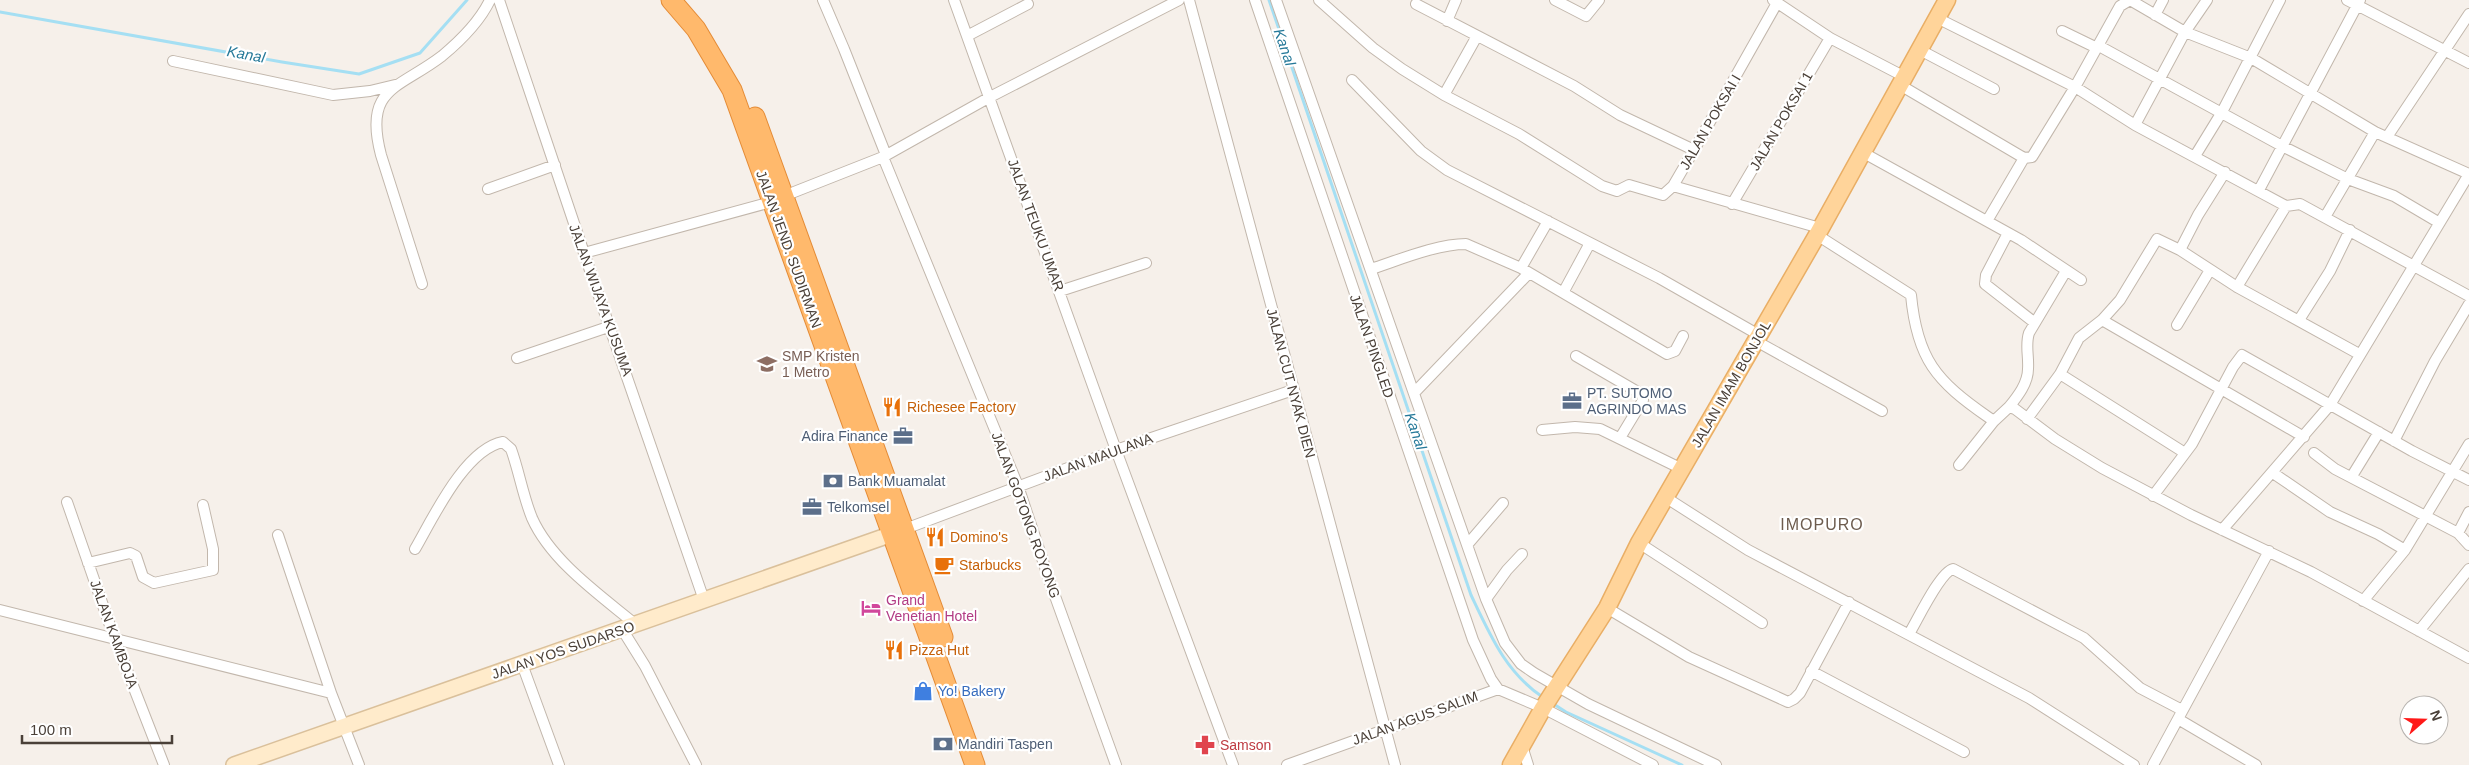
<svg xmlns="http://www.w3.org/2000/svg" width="2469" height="765" font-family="Arial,sans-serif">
<rect width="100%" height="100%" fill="#f6f0ea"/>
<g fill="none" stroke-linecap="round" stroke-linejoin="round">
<path stroke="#a5dff3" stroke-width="3" d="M1269,0l202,595c19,40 35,78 73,103
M0,12l282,50 77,12 61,-21 47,-53
M1552,703l14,9 116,53"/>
<defs>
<path id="street" d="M499,0l85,253 120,347
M823,0l21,49 42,106
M954,0l162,450 117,315
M1189,0l206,765
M1255,0l218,640 18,39 7,10
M1276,0l210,599 19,44 16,21 13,9 54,31 128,61
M1319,0l54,48 29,21 42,26 75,39 83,52 15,5 12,-6 34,10 10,-9 21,-36 83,-147
M1555,0l31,16 13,-16
M1773,0l57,38 75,39
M2347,0l122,63
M1416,4l158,82 46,29 74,35
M2155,15l8,-15
M1937,18l138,69 60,38 151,81 14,-2 169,92
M1447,21l9,-21
M2062,31l35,17
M967,36l61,-32
M2099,46l183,100 66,33 46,17 44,26
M1920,50l74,39
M173,61l160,34 37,-4 25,-6
M1352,80l69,71 26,19 212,108 100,57
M1900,85l124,73 8,-1 43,-70 45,-81 10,-6 55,32 66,26 124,74 94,42
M1444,95l33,-59
M2135,125l50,-93 22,-32
M2387,137l82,-123
M1862,152l159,88 60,40
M2195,156l27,-44 58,-112
M883,157l135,329 33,99 65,180
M1673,186l147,42
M488,189l67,-24
M2259,190l101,-190
M784,196l99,-39 107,-60 189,-97
M1732,204l98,-166
M2325,217l50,-85
M1987,221l37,-63
M2008,233l-22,42 -1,9 50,39
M1817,235l94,60c6,64 25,86 77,122l6,4 15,-14 6,2 40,30 47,29 89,47 120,57 158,86
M2180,250l18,-35 27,-43
M584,253l187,-51
M1521,268l27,-47
M1371,269c28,-9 66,-25 95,-25l55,24 146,86 8,-3 8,-15
M422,284l-41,-129c-18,-68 18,-66 61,-99 18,-15 38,-35 48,-56
M2237,287l49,-81
M1060,291l86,-28
M1564,291l26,-48
M2102,320l202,117
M2299,320l31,-49 20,-41
M2177,325l33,-55
M1756,341l126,70
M1576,356l67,39v5l-23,38
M517,358l94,-32
M2060,374l125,79
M1414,393l115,-120
M2009,407c9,-11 19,-24 19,-38 1,-13 -3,-24 1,-36l37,-62
M2027,419l33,-45 19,-36 23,-18 18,-20 37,-61 23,11 57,37 122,67
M1542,430l33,-3 25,2 82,40
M2394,441l41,-80 34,-57
M2314,453l21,16 123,64 11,12
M1959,465l35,-44
M2273,473l57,39 48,22 27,16
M2352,476l27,-44
M2153,496l39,-52 41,-77 9,-12 170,96 57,29
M1665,497l83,53 281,148 105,67
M67,502l47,135 50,128
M905,529l211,-79 177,-60
M2222,530l108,-125 139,-231
M2458,533l11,-21
M278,535l53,158
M1639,543l123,80
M1467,545l36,-42
M415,549c18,-31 50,-100 88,-107l8,7c8,22 12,47 21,69 19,43 68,77 103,106
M88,563l42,-10 6,3 7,21 11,6 59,-13v-21l-10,-44
M1486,599l21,-29 15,-16
M2363,601l42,-51 64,-106
M1607,608l82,49 99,45 6,-3 6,-6 49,-91
M0,610l331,83 28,72
M622,629l23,37 51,99
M2419,631l50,-62
M1909,634c8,-13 31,-62 44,-65l131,69 56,50 42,22
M522,664l37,101
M1811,671l153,81
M2178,719l78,46
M1522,746l6,19
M1287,765l211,-76 45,19 110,57
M2153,765l116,-214"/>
<path id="secondary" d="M234,765l658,-231"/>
<path id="primary" d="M1511,765l32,-57 64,-100 32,-65 178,-308 130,-235"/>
<path id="highway" d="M671,0l25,29 36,61 243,675
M755,117l188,520"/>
</defs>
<use href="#street" stroke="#c2b7ac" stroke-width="12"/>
<use href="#secondary" stroke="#dac09b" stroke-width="18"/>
<use href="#primary" stroke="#e9ae65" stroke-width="19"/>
<use href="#highway" stroke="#e48b36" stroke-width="21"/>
<use href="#street" stroke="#fff" stroke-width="10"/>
<use href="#secondary" stroke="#ffebcb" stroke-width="15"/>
<use href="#primary" stroke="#ffd49a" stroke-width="16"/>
<use href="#highway" stroke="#ffb96c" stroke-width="19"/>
</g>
<defs>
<symbol id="school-bare" viewBox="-9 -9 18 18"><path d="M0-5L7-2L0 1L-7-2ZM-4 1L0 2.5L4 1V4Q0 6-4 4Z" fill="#8d6e63" stroke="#fff" stroke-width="2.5" paint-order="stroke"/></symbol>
<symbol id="office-bare" viewBox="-9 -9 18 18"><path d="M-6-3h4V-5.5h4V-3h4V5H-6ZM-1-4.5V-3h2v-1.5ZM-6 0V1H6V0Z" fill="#5c6f8a" stroke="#fff" stroke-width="2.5" paint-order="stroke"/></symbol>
<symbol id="restaurant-bare" viewBox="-9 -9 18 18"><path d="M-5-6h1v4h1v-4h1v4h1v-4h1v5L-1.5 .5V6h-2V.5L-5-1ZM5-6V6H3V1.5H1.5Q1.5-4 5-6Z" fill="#e8710a" stroke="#fff" stroke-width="2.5" paint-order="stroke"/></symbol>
<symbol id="bank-bare" viewBox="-9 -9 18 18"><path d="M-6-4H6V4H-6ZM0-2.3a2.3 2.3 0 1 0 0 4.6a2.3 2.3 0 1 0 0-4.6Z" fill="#5c6f8a" stroke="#fff" stroke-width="2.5" paint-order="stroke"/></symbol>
<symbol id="cafe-bare" viewBox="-9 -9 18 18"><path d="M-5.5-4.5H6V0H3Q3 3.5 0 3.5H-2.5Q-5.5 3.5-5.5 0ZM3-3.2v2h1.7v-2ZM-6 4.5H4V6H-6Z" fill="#e8710a" stroke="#fff" stroke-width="2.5" paint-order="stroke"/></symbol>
<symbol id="hotel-bare" viewBox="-9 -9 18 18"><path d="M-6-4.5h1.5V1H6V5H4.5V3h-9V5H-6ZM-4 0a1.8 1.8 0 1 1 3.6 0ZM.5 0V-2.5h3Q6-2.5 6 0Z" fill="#d1479c" stroke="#fff" stroke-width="2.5" paint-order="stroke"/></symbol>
<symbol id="shop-bare" viewBox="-9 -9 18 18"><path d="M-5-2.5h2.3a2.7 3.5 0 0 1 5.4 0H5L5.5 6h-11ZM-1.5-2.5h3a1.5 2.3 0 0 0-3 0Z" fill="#3f7fe0" stroke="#fff" stroke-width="2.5" paint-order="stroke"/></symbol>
<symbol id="pharmacy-bare" viewBox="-9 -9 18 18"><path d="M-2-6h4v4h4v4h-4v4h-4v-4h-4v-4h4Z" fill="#e0444e" stroke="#fff" stroke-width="2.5" paint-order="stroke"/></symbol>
</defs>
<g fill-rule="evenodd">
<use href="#school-bare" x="753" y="350" width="28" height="28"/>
<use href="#office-bare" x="1558" y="387" width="28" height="28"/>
<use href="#restaurant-bare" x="878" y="393" width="28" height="28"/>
<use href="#office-bare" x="889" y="422" width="28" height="28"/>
<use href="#bank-bare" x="819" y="467" width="28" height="28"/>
<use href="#office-bare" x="798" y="493" width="28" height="28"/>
<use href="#restaurant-bare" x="921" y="523" width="28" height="28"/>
<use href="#cafe-bare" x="930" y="551" width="28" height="28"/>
<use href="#hotel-bare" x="857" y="594" width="28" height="28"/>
<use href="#restaurant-bare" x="880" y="636" width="28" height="28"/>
<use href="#shop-bare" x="909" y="677" width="28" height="28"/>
<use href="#bank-bare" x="929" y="730" width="28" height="28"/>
<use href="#pharmacy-bare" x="1191" y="731" width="28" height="28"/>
</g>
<g text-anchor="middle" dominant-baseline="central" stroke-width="4.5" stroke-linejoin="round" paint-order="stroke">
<g font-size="14" fill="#4a4038" stroke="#fff">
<text transform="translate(1781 121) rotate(-60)">JALAN POKSAI 1</text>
<text transform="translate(1710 122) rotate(-60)">JALAN POKSAI I</text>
<text transform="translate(1036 225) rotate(70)">JALAN TEUKU UMAR</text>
<text transform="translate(789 249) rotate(70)">JALAN JEND. SUDIRMAN</text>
<text transform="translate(601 300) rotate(70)">JALAN WIJAYA KUSUMA</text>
<text transform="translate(1372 346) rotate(71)">JALAN PINGLED</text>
<text transform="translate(1291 383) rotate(75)">JALAN CUT NYAK DIEN</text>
<text transform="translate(1731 384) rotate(-60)">JALAN IMAM BONJOL</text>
<text transform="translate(1098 457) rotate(-20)">JALAN MAULANA</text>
<text transform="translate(1026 515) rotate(70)">JALAN GOTONG ROYONG</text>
<text transform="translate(114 634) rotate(70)">JALAN KAMBOJA</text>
<text transform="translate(563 650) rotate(-19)">JALAN YOS SUDARSO</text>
<text transform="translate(1415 718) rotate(-20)">JALAN AGUS SALIM</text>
</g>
<g font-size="14" fill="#785e54" stroke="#fff" text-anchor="start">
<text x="782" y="356">SMP Kristen<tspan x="782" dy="16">1 Metro</tspan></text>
</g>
<g font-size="14" fill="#4e5e75" stroke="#fff" text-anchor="start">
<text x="1587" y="393">PT. SUTOMO<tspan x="1587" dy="16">AGRINDO MAS</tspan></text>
<text x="888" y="436" text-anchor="end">Adira Finance</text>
<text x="848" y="481">Bank Muamalat</text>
<text x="827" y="507">Telkomsel</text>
<text x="958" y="744">Mandiri Taspen</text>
</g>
<g font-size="14" fill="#c56008" stroke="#fff" text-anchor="start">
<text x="907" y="407">Richesee Factory</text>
<text x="950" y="537">Domino's</text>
<text x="959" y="565">Starbucks</text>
<text x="909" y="650">Pizza Hut</text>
</g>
<g font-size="14" fill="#b23c85" stroke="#fff" text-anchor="start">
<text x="886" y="600">Grand<tspan x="886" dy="16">Venetian Hotel</tspan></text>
</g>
<g font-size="14" fill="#366cbe" stroke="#fff" text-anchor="start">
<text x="938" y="691">Yo! Bakery</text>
</g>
<g font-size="14" fill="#be3a42" stroke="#fff" text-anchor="start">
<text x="1220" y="745">Samson</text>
</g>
<g font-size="15" font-style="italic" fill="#267999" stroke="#fff">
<text transform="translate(1285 47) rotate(71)">Kanal</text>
<text transform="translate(246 54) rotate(10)">Kanal</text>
<text transform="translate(1416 431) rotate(71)">Kanal</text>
</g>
<g font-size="16" letter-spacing="1" fill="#6d5c4e" stroke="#fff">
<text x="1822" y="524">IMOPURO</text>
</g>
</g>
<g transform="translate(2424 720) rotate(70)"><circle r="24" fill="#ffffff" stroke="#b7b3af"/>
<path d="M0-4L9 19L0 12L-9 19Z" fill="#ff1918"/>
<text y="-8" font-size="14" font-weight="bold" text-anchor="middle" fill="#4a4038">N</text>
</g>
<path d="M22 735v8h150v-8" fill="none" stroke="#4a4038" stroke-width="2.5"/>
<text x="30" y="735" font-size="15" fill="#4a4038" stroke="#ffffff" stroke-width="4" paint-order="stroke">100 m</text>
</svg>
